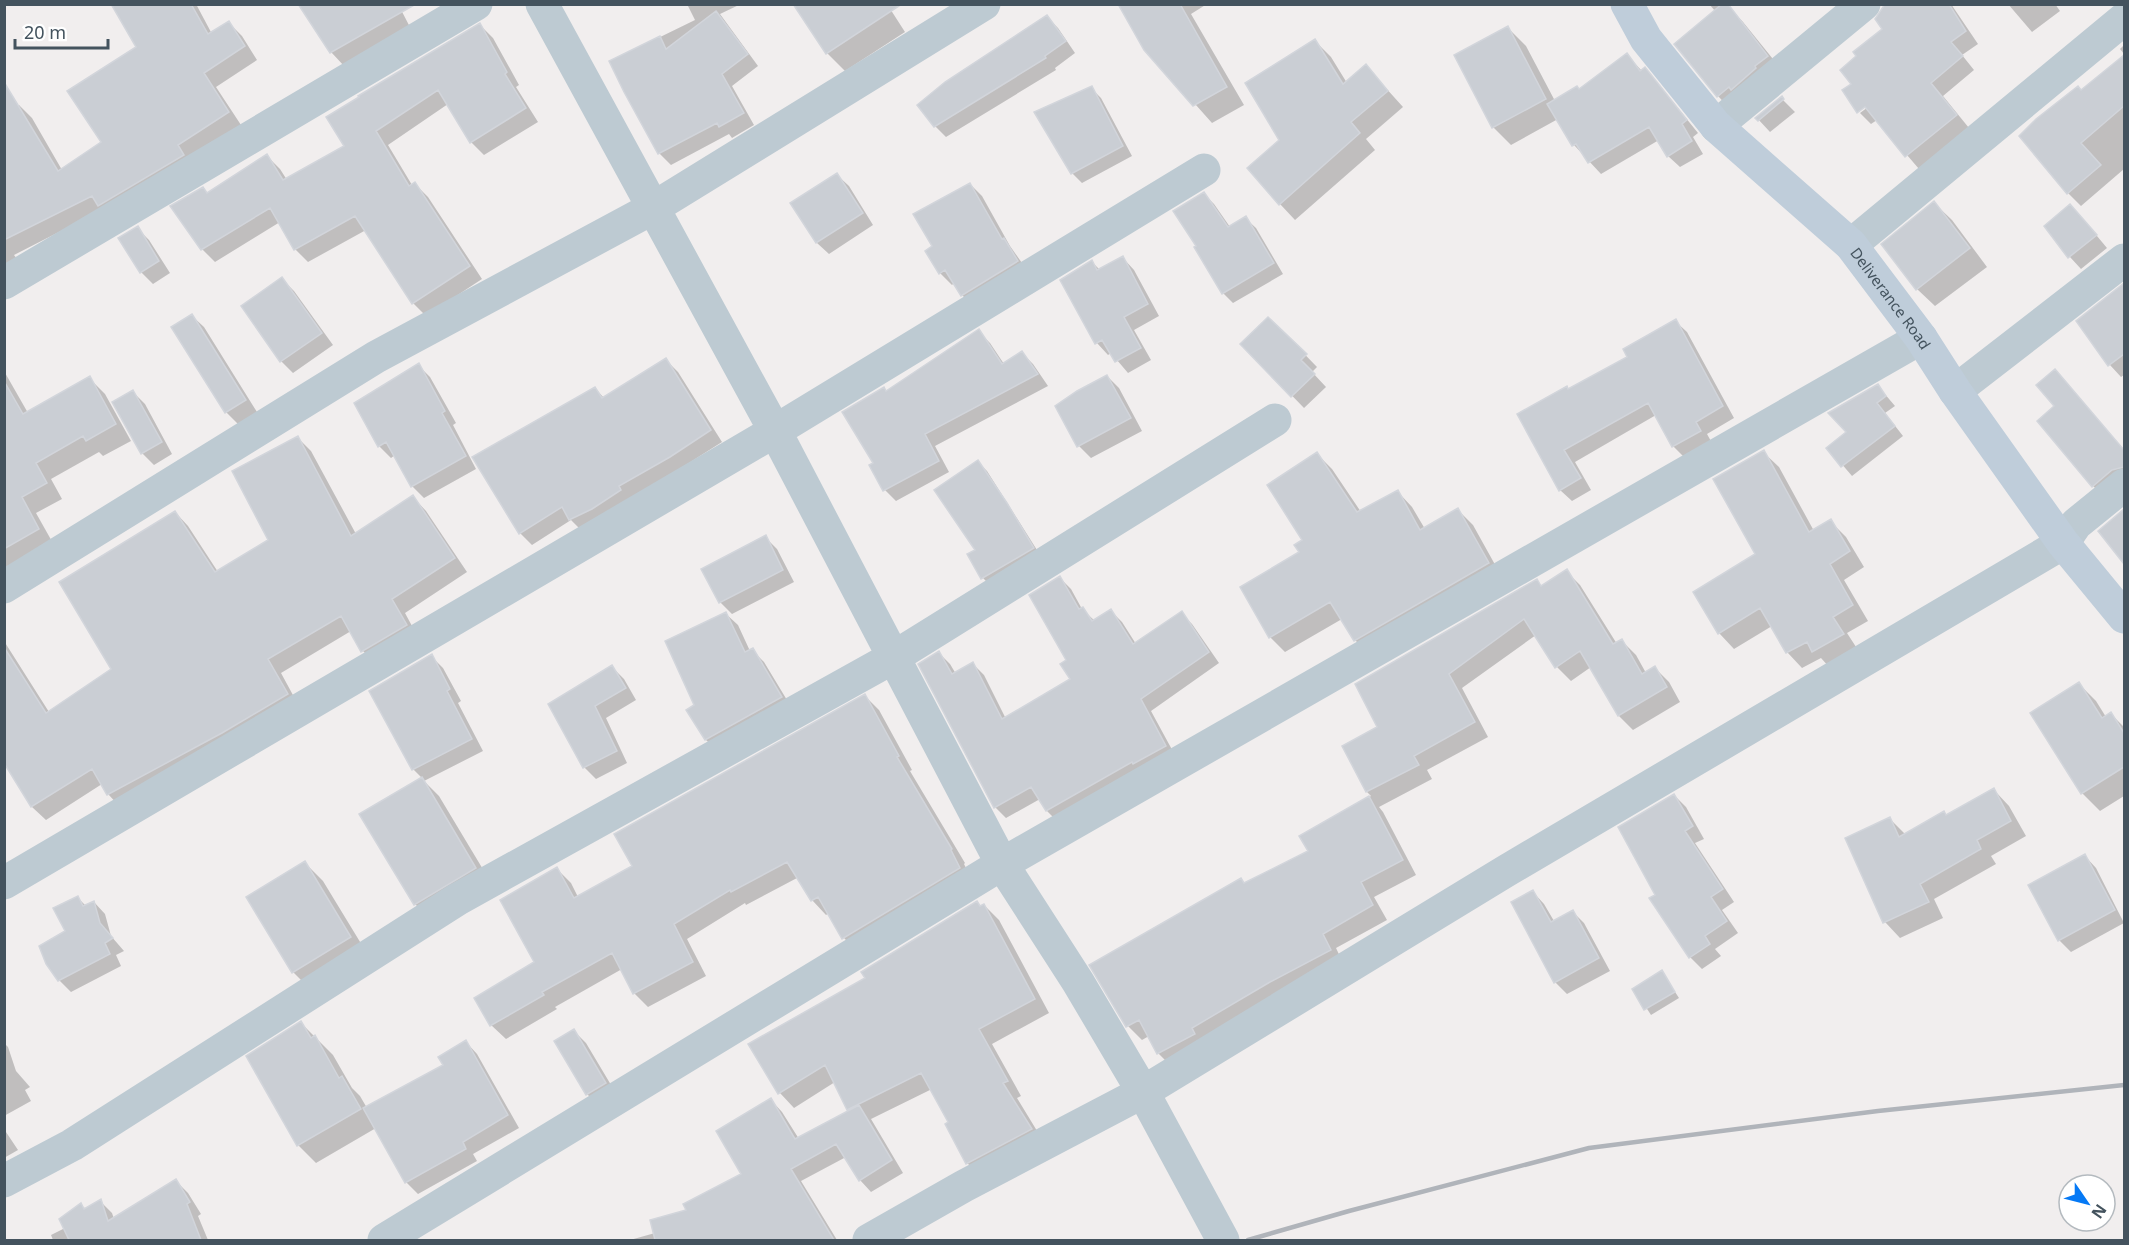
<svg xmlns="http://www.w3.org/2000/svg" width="2129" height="1245" font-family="'Noto Sans',sans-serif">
<rect width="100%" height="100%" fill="#f1eeee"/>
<path fill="#0003" d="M113,4h83l16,30 17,-11 13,13 15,24 -41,27 25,38 -137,84 -90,46 7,9 -17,12v-162l15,-9 13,13 30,52 41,-28 35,-94z
M398,4l13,25 -66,38 -14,-15z
M687,4h54l-21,10 38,52 -26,20 22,39 -22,13 -3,-4 -58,31 -12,-12 -48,-92 84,-41z
M887,4l18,28 -60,39 -18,-18z
M1120,4h87l-16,10 53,91 -32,18 -66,-74z
M1709,4h21l-2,2 15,16 42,52 -50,40 -17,-18 -2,-84z
M1887,4h64l27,40 -16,11 12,15 -31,26 26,32 -50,41 -42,-49 -6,4 -11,-11 12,-9 -2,-2 -11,8v2l-15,-22 9,-6 31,-55z
M2008,4h47l5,7 -28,21z
M1047,17l11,11 17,25 -20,15 1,2 -110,67 -11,-11z
M480,25l13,13 26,47 -3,2 22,35 -54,33 -13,-13 -23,-38 -60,41 24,40 3,-1 13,13 54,82 -56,37 -13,-13 -47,-73 -58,32 -13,-13 -15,-27 -65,40 -13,-13 1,-60 5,5 59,-38 13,13 7,11 59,-33z
M1508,28l18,18 29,55 24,-11 48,-35 15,16 3,-2 11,12 42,52 -5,4 10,17 -23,13 -12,-11 -9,-16 -58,34 -27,-29 -16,-26 -47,26 -18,-18z
M1315,41l16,16 16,26 19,-17 37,41 -37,32 9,11 -80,70 -15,-16 1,-64z
M2124,45v9l-4,-5z
M2124,57v112l-43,37 -13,-13 13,-101z
M1091,88l10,10 31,58 -50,27 -10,-10z
M1781,98l14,14 -25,20 -13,-14z
M837,175l12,11 24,39 -44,29 -12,-11 -25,-40z
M970,184l12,12 28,50 19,27 -55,34 -12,-12 -8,-12 -2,2 -12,-12 -6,-26z
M1204,194l10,10 16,23 15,-9 11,10 27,46 -50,29 -10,-10z
M1934,203l18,17 35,47 -52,39 -18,-17z
M2082,218l25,30 -26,21 -11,-12 -24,-31z
M137,228l12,12 21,33 -17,11 -12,-12z
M1123,258l11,12 25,46 -25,14 17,30 -23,13 -17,-20 -3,2 -11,-12 -5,-81 8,8z
M282,279l12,12 39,54 -40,28 -12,-12 -38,-54z
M2124,285v90l-3,2 -11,-12 -32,-43z
M192,316l12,11 53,85 -19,12 -12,-12 -53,-84z
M1675,321l12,11 47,86 -27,16 5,9 -27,15 -12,-12 -17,-31 -81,47 16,28 -19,11 -12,-11 9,-99 60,-34z
M978,331l12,12 14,21 18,-11 11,11 15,22 -113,60 14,26 -53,29 -11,-11 -10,-26 12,-71z
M1286,335l31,32 -5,5 14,15 -22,21 -62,-64z
M666,360l12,12 44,70 -140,89 -11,-11 -39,25 -12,-12 -46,-76 121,-69 9,10z
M418,365l12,12 26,46 -3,2 23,44 -52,29 -12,-12 -17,-31 -4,3 -12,-12z
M4,371l24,42 61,-35 16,16 26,47 -28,15 -4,-4 -48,27 11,20 -26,14 18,32 -50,29z
M2054,371l70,79v40l-14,12 -17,-16 -37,-80z
M1107,376l12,12 23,43 -51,27 -12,-12 -22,-40z
M1878,386l17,20 -10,7 18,23 -51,40 -24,-28 21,-16z
M133,392l12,12 27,50 -18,11 -12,-12z
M298,438l13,13 45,83 57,-37 13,14 41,61 -62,41 14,26 -43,25 -13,-13 -12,-20 -70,42 19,35 -179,100 -13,-14 -6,-10 -56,36 -14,-13 -28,-47v-119l45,71 64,-43 62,-157 13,14 30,46 52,-31z
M1763,452l16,15 35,64 16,-10 16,16 18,30 -20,13 24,41 -21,12 11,17 -29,17 -8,-9 -19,10 -15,-16 -15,-26 -38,23 -15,-16 38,-78z
M1317,454l15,15 29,43 37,-20 14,15 13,22 33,-19 15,15 30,54 -133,76 -15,-15 -13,-21 -57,33 -15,-15 31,-84z
M978,462l9,9 55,87 -50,29 -9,-9 -6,-28z
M2124,511v51l-24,-31z
M765,537l12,12 17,33 -62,32 -12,-12z
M1566,571l14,14 37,59 5,-3 14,14 10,18 9,-5 14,14 11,20 -47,28 -14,-14 -28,-49 -20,14 -14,-14 -21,-32 -74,53 26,49 -61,33 5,9 -53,28 4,5 33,63 -42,22 13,23 -51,28 8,17 -172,102 -14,-14 -9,-17 -7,4 -14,-14 113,-146 5,4 64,-33 -9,-15 70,-40 -4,-4 -23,-45 35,-19 158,-147 5,6z
M1060,578l11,11 11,20 13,12 16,-10 11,11 14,22 45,-31 11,11 27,39 -68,48 25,46 -118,65 -11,-11 -7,-12 -34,19 -11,-11 -75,-143 19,-11 11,11 6,10 17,-10 11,11 22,44 66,-39z
M726,614l12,11 12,26 2,-1 12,12 29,48 -75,41 -12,-11 -18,-30 8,-5z
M431,656l12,12 18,33 -3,2 25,48 -59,30 15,15 54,90 -60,36 -18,-18 7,-126 -9,-9z
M612,667l12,12 12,21 -30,18 21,45 -31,16 -12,-12 -34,-63z
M2079,684l17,17 10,16 5,-3 13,13v69l-24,15 -18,-18 -50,-80z
M865,696l14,14 33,60 -2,1 55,92 -1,1 9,18 -115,70 -14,-14 -15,-25 -3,2 -14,-15 -15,-22 -51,27 -1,-2 -58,36 19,37 -58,31 -14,-14 -12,-24 -67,38 2,2 -51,30 -15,-14 45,-62 21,-94 14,14 7,14 56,-31z
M1994,790l15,16 17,30 -35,20 5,8 -62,35 9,19 -43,20 -15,-16 -38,-83 43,-20 16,16 38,-22 3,3z
M1674,795l12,12 18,32 -9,4 39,59 -12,8 16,23 -23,16 6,7 -19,13 -12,-12 -33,-62z
M2085,856l11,12 28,55 -53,29 -12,-12 -29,-54z
M305,863l18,18 45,74 -57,35 -18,-18 -45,-74z
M1533,892l11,12 10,17 19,-9 11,11 26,48 -43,23 -12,-12z
M78,898l8,8 8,-4 11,12 6,22 13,15 -8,4 5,11 -50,26 -12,-12 8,-48z
M984,905l15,15 50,93 -57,31 29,52 -4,2 28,46 -63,33 -15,-14 -16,-40 -19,-34 -61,30 32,54 -32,19 -11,-12 -14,-23 -45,24 36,59h-207l25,-7 88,-58 28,-75 11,12 17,27 52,-28 -16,-29 -41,26 -14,-15 87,-114z
M1662,972l17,26 -28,17 -17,-26z
M301,1023l32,32 19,33 8,8 7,12 78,-43 21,-23 11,12 42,74 -46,26 4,7 -59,33 -12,-12 -30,-54 -60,35 -18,-18z
M574,1031l12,12 31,52 -18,11 -12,-12z
M4,1043l4,4 8,24 14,16 -5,3 6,11 -27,15z
M4,1129l14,21 -14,8z
M176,1181l12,12 13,21 -3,2 10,24h-155l-2,-5 14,-7 16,-23 5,4 14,-8 12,12 2,6z"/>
<path fill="#caced4" stroke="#d2d5db" stroke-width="1.5" d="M111,4h80l17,30 21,-13 16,25 -41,27 25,39 -51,33 6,10 -86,51 -6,-10 -88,44v-158l54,89 43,-29 -34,-51 69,-44z
M298,4h118l-86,49z
M793,4h109l-76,50z
M1118,4h62l47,83 -34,19 -49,-56z
M1722,4h6l40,52 -13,10 1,2 -25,22 -2,-3 -12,10 -43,-53z
M1885,4h64l17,27 -15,11 12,14 -32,27 26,32 -52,42 -40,-50 -8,6 -15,-23 9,-6 -11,-14 16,-14 -3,-4 29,-23 -7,-10z
M716,11l32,43 -26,20 22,39 -25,14 -2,-4 -59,31 -34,-62 -15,-31 51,-25 6,13z
M1047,15l19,26 -21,15 1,2 -112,69 -17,-22 28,-23z
M480,23l27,49 -2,2 21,34 -56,35 -32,-53 -62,41 33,55 6,-4 55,84 -58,38 -57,-88 -61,34 -24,-42 -69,42 -31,-44 33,-19 4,6 60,-39 16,26 61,-34 -18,-29 33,-20 -1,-1z
M1508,26l38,73 -54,29 -38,-73z
M1315,39l28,45 23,-20 22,27 -37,31 9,11 -81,72 -32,-37 32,-28 -34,-57z
M1627,53l13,18 5,-4 42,53 -5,4 10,17 -25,16 -18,-30 -61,36 -12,-19 -4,2 -25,-42 30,-18 2,3z
M2124,55v51l-43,37 20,22 -34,29 -48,-58 17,-17 42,-33 3,4z
M1092,86l31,60 -52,28 -37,-62z
M1782,96l2,3 -26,22 -3,-3z
M837,173l26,40 -47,30 -26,-40z
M970,183l32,56 2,-1 14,23 -57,35 -16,-26 -6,4 -14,-23 7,-5 -19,-32z
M1204,192l24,35 18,-11 28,47 -52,31 -28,-47 2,-1 -23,-35z
M1934,201l36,47 -54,42 -35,-46z
M2070,204l27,31 -29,23 -24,-32z
M138,226l21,35 -19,12 -22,-35z
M1123,256l25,48 -24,13 17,31 -26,14 -13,-22 -7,4 -35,-64 32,-20 5,10z
M282,277l40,56 -42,29 -39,-56z
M2124,283v71l-16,12 -32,-45z
M192,314l54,86 -21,13 -54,-86z
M1268,317l39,37 -6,6 14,14 -24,23 -51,-53z
M1676,319l47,87 -27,16 5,9 -29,16 -24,-44 -84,47 17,28 -22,13 -42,-77 50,-28 1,3 59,-32 -4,-8z
M979,329l23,35 20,-13 16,23 -113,60 14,27 -56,30 -14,-26 4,-2 -31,-51 42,-25 2,4z
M666,358l45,72 -41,27 -51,29 2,4 -29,19 -23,11 -7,-13 -43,27 -47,-77 123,-70 7,11z
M419,363l26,48 -3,2 24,43 -55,31 -25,-45 -8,5 -24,-44z
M2055,369l69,81v17l-12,3 -20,17 -55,-66 17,-15 -18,-21z
M1107,375l24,43 -54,29 -22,-41 22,-15z
M90,376l26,48 -30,17 -3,-5 -47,27 11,20 -25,14 17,32 -35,20v-168l19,33z
M1878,384l8,12 -9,7 18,23 -54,41 -15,-19 20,-16 -18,-19z
M133,390l29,52 -21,12 -29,-52z
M298,436l53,100 62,-41 42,63 -63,41 15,26 -46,27 -20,-36 -73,43 20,35 -66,39 -115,62 -15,-26 -61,38 -27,-44v-116l42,66 65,-44 -52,-87 116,-71 40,61 53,-32 -36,-69z
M1764,450l45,82 22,-13 19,32 -20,13 23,41 -20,12 11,17 -32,18 -5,-10 -21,11 -26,-45 -42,26 -25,-42 62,-38 -42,-75z
M1317,452l40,60 41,-22 22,40 38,-22 31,55 -135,78 -24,-39 -61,36 -29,-51 59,-35 -5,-7 8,-5 -35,-55z
M978,460l29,43 27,45 -53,31 -14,-25 8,-4 -41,-60z
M2124,509v55l-26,-33z
M766,535l17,35 -64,33 -18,-34z
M1567,569l46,75 9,-5 20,35 13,-8 12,21 -49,29 -38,-65 -25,17 -31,-49 -75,55 26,48 -61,34 5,9 -53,27 -24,-46 35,-19 -22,-43 182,-105 4,7z
M1060,576l19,33 4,-2 9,14 19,-12 22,35 49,-33 27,41 -68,47 25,47 -33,18 -1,-2 -86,49 -15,-24 -37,21 -76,-144 21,-13 13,23 21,-12 29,57 68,-40 -10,-15 6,-4 -37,-65z
M726,612l19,40 8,-4 29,49 -77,43 -19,-30 8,-5 -29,-64z
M432,654l18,35 -3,2 25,48 -60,31 -43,-79z
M612,665l14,23 -31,18 22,45 -34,17 -35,-64z
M2079,682l23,36 9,-6 13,21v34l-43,27 -51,-81z
M865,694l34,62 -2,1 55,92 -1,1 9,18 -118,71 -24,-42 -7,4 -24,-39 -56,30 -1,-2 -56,34 19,38 -60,32 -21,-41 -70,39 2,3 -54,31 -16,-28 60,-36 -34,-62 57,-33 17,31 58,-32 -18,-32z
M422,777l54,91 -62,37 -55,-91z
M1994,788l17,33 -34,19 4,9 -61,35 9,18 -46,21 -38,-85 45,-21 9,20 45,-26 2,4z
M1674,794l19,32 -8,5 38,58 -12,8 16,24 -22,15 5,8 -21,14 -40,-60 6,-3 -37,-68z
M1369,796l34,64 -42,22 12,23 -50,29 8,16 -61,32 -78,46 3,6 -38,20 -18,-34 -13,7 -37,-62 152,-87 3,5 64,-32 -9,-15z
M2085,854l30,56 -57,31 -30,-56z
M305,861l46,76 -59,36 -46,-76z
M1533,890l18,32 22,-12 26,48 -45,25 -43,-81z
M78,896l5,10 11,-5 6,22 13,15 -8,5 5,11 -52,27 -12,-17 -7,-18 26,-15 -12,-23z
M977,901l3,5 4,-2 51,95 -56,30 29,52 -5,2 29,46 -66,35 -21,-40 3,-2 -27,-49 -74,37 -22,-45 -47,29 -30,-50 117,-66 -4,-6z
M1662,970l13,22 -31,18 -12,-21z
M301,1021l10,17 4,-3 24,43 3,-2 19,33 -64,37 -51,-90z
M574,1029l32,54 -20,12 -32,-54z
M466,1040l42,75 -45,27 3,7 -61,34 -42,-75 80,-43 -5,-8z
M771,1098l24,41 64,-34 33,55 -33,21 -23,-37 -45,25 43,71h-179l-5,-20 36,-10 -3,-6 58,-30 -25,-43z
M176,1179l14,23 -3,2 14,36h-132l-10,-21 22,-16 3,6 17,-10 7,22z"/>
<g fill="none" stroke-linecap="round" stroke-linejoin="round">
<path stroke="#bdcad2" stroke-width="33" d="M542,4l233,427 227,433 76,118 65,110 80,148
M1716,126l148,-122
M1851,245l273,-226
M4,283l472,-279
M1955,391l169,-131
M4,587l372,-230 277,-149 331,-204
M4,883l771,-452 429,-261
M4,1181l68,-36 386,-246 436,-242 381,-237
M384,1240l618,-376 919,-526
M869,1240l95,-54 179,-94 363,-221 557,-328 13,-19 48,-39"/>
<path stroke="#bfcdda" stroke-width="33" id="s1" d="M1627,4l19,35 70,87 135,119 70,93 34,53 108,152 61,74"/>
<path stroke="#b0b4ba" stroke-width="4.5" d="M1248,1240l101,-29 240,-63 289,-37 246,-26"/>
</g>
<g text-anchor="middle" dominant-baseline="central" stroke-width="5" stroke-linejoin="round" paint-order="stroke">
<g font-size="15" fill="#44535e" stroke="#fff">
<text stroke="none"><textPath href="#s1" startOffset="398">Deliverance Road</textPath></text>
</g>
</g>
<rect width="2129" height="1245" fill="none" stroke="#44535e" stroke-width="12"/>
<g transform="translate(2087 1203) rotate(125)"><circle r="28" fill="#ffffff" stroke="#b4babf" stroke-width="1.5"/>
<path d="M0-4.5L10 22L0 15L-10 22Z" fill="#0579f5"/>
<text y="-9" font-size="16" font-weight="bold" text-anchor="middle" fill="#44535e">N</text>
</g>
<path d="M15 39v9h93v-9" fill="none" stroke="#44535e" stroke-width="3"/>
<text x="24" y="39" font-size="18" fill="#44535e" stroke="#ffffff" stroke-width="4.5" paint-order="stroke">20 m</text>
</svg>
